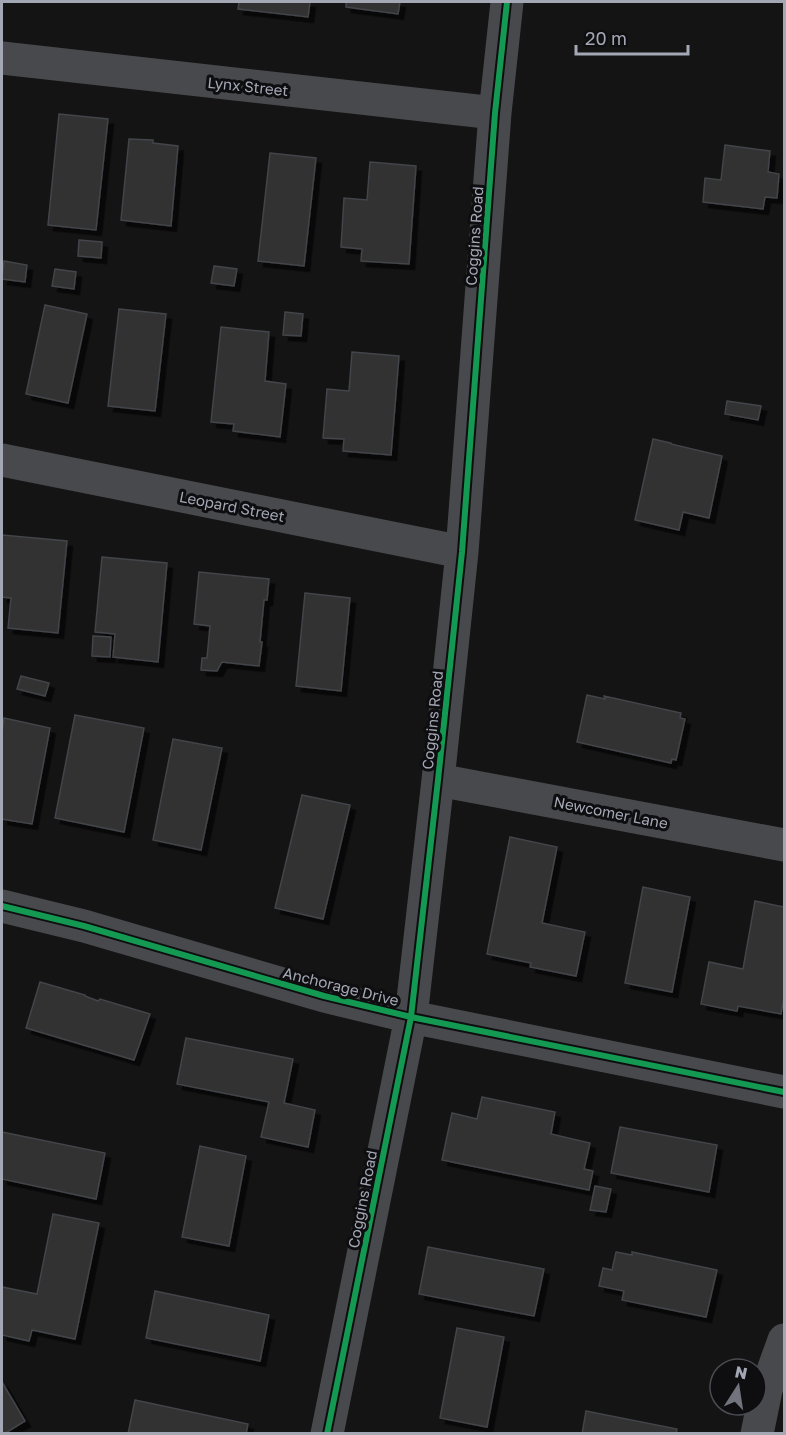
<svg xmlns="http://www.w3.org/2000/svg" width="786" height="1435" font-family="'Golos Text',sans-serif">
<defs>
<filter id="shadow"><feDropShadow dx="5.5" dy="5.5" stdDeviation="0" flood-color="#0009"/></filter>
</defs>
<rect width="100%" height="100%" fill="#141414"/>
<path fill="#323233" stroke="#424448" stroke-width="1.5" filter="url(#shadow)" d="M239,2h71l-2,15 -70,-8z
M346,2h54l-2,12 -52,-7z
M59,114l49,5 -12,111 -48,-5z
M129,139l24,1v3l25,3 -7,80 -50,-6z
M725,145l45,6 -2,21 11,2 -2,24 -12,-1 -2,12 -60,-7 2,-24 16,2z
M270,153l46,5 -12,108 -46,-5z
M370,162l46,4 -7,98 -48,-3 1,-12 -21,-2 3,-49 23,2z
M79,240l23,2 -1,16 -23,-2z
M4,261l23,4 -2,17 -23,-3z
M214,266l23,3 -3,17 -23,-3z
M55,269l21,3 -2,17 -22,-3z
M45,305l42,9 -19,89 -42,-9z
M119,309l47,5 -11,97 -47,-5z
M285,312l18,2 -2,22 -18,-1z
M221,327l48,5 -4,49 21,3 -6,53 -47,-6 1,-7 -23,-2z
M352,352l47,4 -8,99 -48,-4 1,-12 -21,-1 4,-49 22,2z
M727,401l34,5 -3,14 -33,-6z
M653,439l18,4v1l51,12 -13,62 -26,-6 -4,18 -44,-10z
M2,535l65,6 -9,92 -50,-5 3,-30 -9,-1z
M102,557l65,6 -9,99 -45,-5 2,-23 -20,-2z
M199,572l70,7 -2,21h-3l-4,42h2l-3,24 -37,-4 -5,9 -16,-1 1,-12h5l3,-32 -16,-2z
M305,593l45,5 -9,93 -45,-5z
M93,636l18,1 -1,20 -18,-1z
M21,676l28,7 -4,13 -28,-7z
M587,695l18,4 -1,-3 77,17 -1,5 5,1 -9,41 -4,-1 -1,4 -94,-21z
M75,715l69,13 -20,104 -69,-14z
M4,718l46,10 -18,96 -30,-5v-86z
M173,739l49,9 -21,102 -48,-10z
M302,795l48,10 -27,114 -48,-11z
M510,837l47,10 -15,76 43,9 -9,44 -46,-9 1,-4 -44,-9z
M643,887l47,10 -18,95 -47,-9z
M755,901l29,6v91l-3,16 -43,-8 -1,5 -36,-7 8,-42 34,7z
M40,982l45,13v1l13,5 2,-2 50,15 -16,46 -108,-32z
M186,1038l107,21 -9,44 31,7 -7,37 -47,-10 8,-35 -92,-18z
M482,1097l73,15 -4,22 39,9 -6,26 9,2 -4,19 -147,-30 10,-47 25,6z
M620,1127l97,18 -8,47 -98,-19z
M2,1132l103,21 -9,46 -94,-20z
M200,1146l46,10 -17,90 -47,-9z
M595,1186l16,3 -5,23 -16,-2z
M53,1214l46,9 -24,116 -43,-9 -3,11 -27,-6v-48l35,7z
M428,1247l116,22 -10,47 -115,-22z
M616,1252l16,3v-3l85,18 -11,47 -84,-17 2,-9 -25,-5 4,-18 9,2z
M155,1291l114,24 -9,46 -114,-23z
M457,1328l47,9 -17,90 -47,-9z
M2,1382l23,39 -21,13h-2z
M135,1400l113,24 -2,10h-118z
M586,1411l91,18 -1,5h-94z"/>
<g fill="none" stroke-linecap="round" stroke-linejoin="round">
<path stroke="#48494d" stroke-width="33" d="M2,58l493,55
M2,460l460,92
M438,780l346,65
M2,906l82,20 240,70 87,21 373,75
M327,1434l84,-417 27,-237 24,-228 33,-439 12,-111
M757,1434l9,-44 18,-50"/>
<defs>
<path id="cycleway" d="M2,906l82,20 240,70 87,21 373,75
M327,1434l84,-417 27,-237 24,-228 33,-439 12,-111"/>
</defs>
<use href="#cycleway" stroke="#0e0e10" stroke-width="10"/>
<use href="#cycleway" stroke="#139951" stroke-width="6"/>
</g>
<g text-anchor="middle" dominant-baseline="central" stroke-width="6" stroke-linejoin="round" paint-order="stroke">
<g font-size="15" fill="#a4a8b5" stroke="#0e0e10">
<text transform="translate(248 86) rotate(6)">Lynx Street</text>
<text transform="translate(474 236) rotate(-86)">Coggins Road</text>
<text transform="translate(232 506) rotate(11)">Leopard Street</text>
<text transform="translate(432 720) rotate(-84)">Coggins Road</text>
<text transform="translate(611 812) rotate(11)">Newcomer Lane</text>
<text transform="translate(341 986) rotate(14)">Anchorage Drive</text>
<text transform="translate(362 1199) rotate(-79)">Coggins Road</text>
</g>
</g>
<rect width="786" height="1435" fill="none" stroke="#a4a8b5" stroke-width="6"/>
<g transform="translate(738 1387) rotate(12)"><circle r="28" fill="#0e0e10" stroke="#4a4c52" stroke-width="1.5"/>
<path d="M0-4.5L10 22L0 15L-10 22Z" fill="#72747d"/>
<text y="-9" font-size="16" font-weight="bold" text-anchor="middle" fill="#a4a8b5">N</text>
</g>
<path d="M576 45v9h112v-9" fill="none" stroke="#a4a8b5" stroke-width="3"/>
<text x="585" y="45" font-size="18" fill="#a4a8b5" stroke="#0e0e10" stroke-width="4.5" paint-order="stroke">20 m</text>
</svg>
